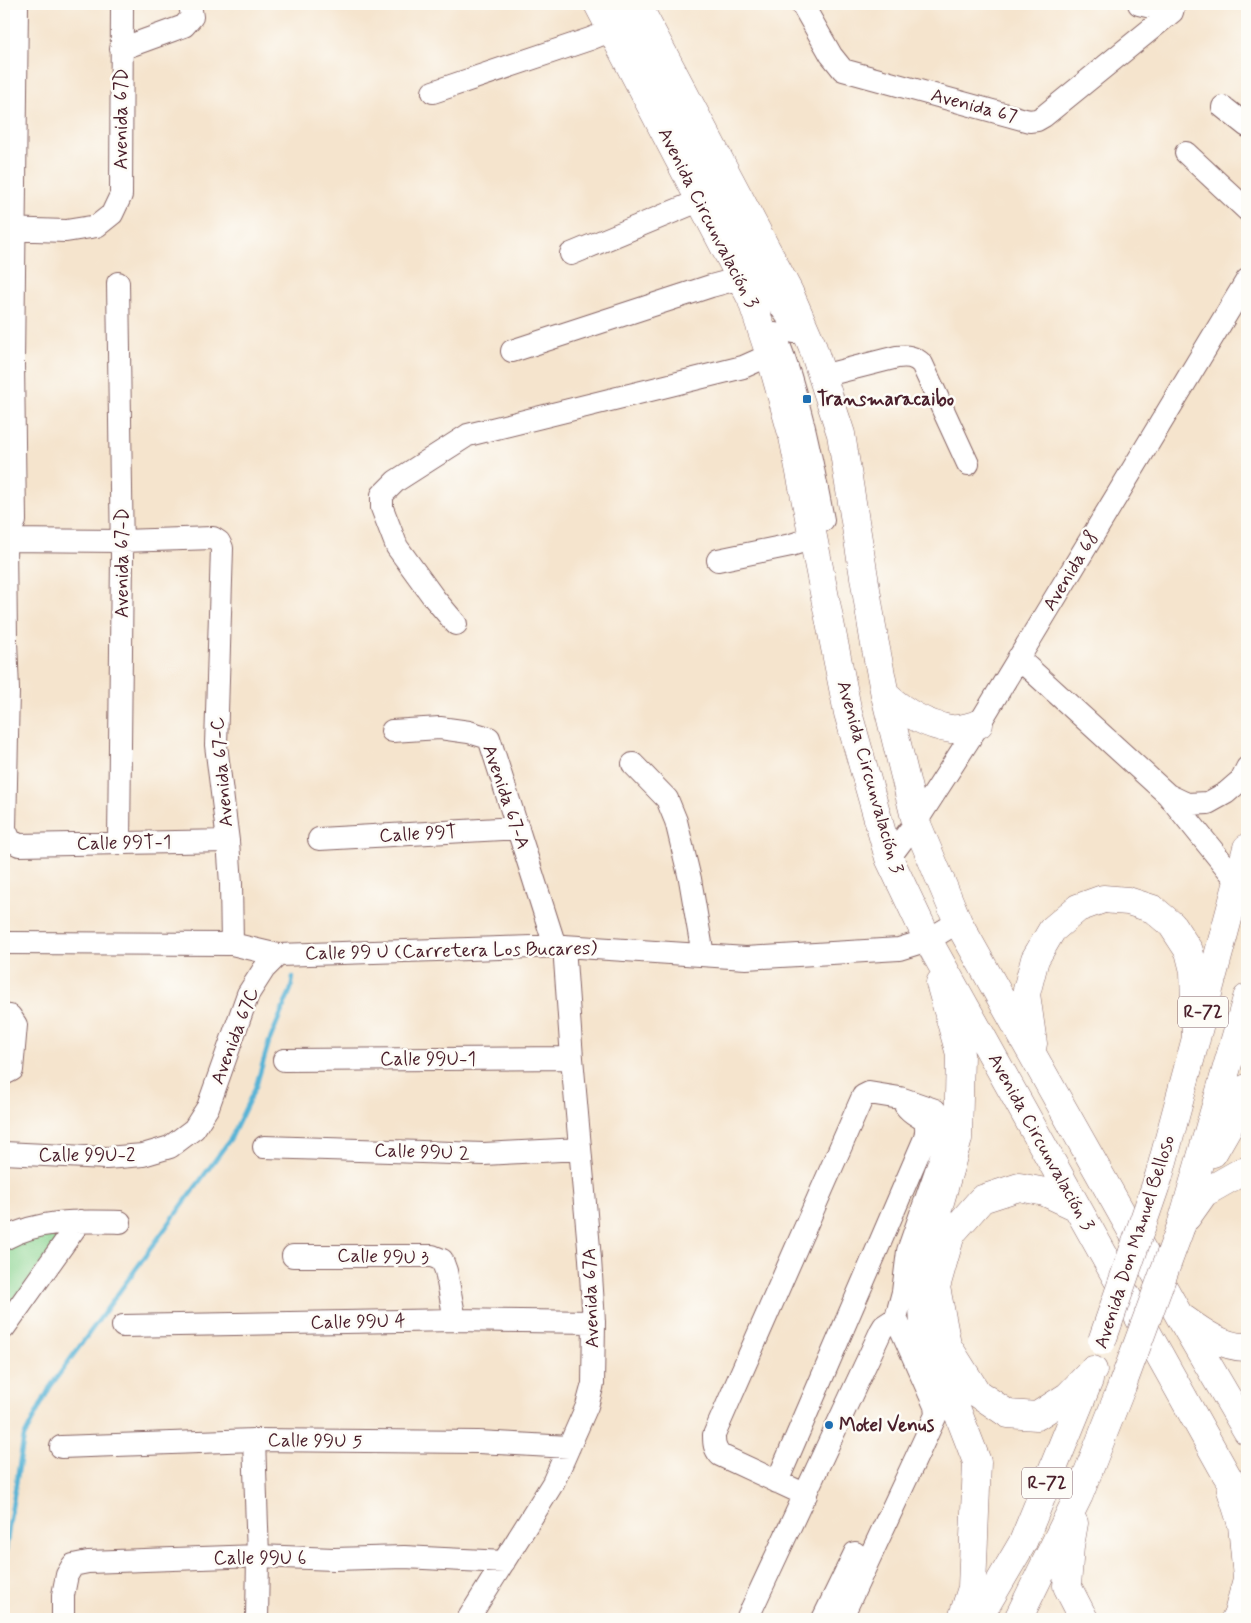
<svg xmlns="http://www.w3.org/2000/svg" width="1251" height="1623" font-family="Mynerve,sans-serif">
<rect width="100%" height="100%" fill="#fdfcf7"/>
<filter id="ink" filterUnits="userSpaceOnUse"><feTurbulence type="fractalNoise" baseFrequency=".02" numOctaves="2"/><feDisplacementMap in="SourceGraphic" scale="10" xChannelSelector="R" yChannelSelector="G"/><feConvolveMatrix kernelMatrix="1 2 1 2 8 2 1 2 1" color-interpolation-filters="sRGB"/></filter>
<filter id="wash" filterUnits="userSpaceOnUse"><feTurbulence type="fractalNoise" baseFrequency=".0096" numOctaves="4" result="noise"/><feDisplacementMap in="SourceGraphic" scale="20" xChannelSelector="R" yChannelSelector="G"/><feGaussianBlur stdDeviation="1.12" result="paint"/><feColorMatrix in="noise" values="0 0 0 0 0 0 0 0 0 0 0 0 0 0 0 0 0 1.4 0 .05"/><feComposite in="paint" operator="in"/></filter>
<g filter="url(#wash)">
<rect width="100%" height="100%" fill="#f5e4cd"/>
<path fill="#8ad491" stroke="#6a7a5e" d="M38,1234l20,5 -54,76v-66z"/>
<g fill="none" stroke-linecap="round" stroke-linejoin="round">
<path stroke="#58b4d6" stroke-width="4.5" d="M4,1565l6,-46 14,-82 26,-50 181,-249 25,-52 13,-44 22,-53 2,-12"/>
</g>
</g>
<g filter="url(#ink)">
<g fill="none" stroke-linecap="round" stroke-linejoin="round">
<defs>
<path id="minor" d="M616,4l148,280 23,32 7,16
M802,4l29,51 12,15 186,51 8,-1 7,-4 128,-104 2,-8
M1139,4l33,8
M121,49l63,-23 8,-9 -2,-13
M433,92l157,-53 22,-9
M1223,107l24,19
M1186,153l61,57
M4,229l62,2 31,-5 15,-12 9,-19 1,-191
M571,254l130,-54
M118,283l4,273 -3,286
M775,334c24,60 36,123 48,186
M512,351l199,-65 30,-8
M822,376l75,-19c10,-1 17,-1 25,7l46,100
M4,536l1,4 1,101 2,49 -3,139 5,11 9,5 209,-4
M4,540l118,1 91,-3 6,4 3,6 -6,197 12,96 3,43 1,60
M5,540l10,-19 -2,-158 4,-359
M718,560l73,-15 22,-7
M456,624l-22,-26 -37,-51 -15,-39v-13l14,-14 72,-46 275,-68 27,-12
M1018,658l150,137 70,87
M392,731l48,-3 29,4 20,6 66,208
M633,764l34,35 9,22 14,58 13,76
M1168,795l19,9 21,-1 18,-10 15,-13 6,-12
M319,839l199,-11
M889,858l27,-36 63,-98 268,-444
M4,943l228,1 46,11 286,-9 182,12 153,-9 29,-9 30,-18
M4,1015l6,1 6,9 -4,45 -8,4
M284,1060l288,-2
M264,1147l220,7 96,-5
M4,1153l102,5 37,-3 27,-8 24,-18 14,-22 40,-113 16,-25 14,-14
M4,1239c36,-20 76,-18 116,-17
M293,1256h139l10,4 4,11 9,49
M123,1326l332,-6 139,2
M4,1328l76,-107
M254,1440l4,116 -1,63
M61,1447l193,-7 224,2 91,5
M777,1482l148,-344c5,-25 -9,-17 -20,-33
M806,1495l-86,-40c-6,-7 -6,-12 -6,-20l149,-339 6,-3 31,5 35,12 8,11 2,10 -1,17 -36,103 -5,41 -7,26 39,88 1,9 -95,204
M63,1619v-24l4,-20 6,-10 15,-3 170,-6 76,3 70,-2 100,5
M468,1619l85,-136 34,-77 6,-22 1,-62 -4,-63 -18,-201 -8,-112
M747,1619l134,-288 3,-5 12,-8
M823,1619l32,-66"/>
<path id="major" d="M598,4l153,294 19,57 23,82 55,276 41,145 39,82 298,534 21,34
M637,4l152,288 23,53 29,89 33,205 11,56 31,127 42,100 222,395 67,114
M885,695c19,17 40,30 66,34 9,1 20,-3 28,-5
M940,983l20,71 -2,85 -37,129 3,57 53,137 -5,126 -10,31
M1033,1044l-7,-50 9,-35 17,-29 26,-22 25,-9 25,2 25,8 19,16 17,26 5,20 2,68
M1213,1153l27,-47 7,-18
M1159,1176l88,-328
M1077,1207l-32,-15 -26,-5 -37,12 -31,35 -15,53 11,58 30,48 31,21 29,2 31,-20 25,-26
M1187,1217l17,-24 37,-21h6
M1181,1226l66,-228
M1184,1319c18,13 40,29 63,28
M1231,1490l11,35 5,52
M1074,1523l-4,23 -3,40 17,33
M978,1619l45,-77 66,-162
M1018,1619l61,-124 43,-109
M1235,1619l2,-2 10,-38"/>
</defs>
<use href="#minor" stroke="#866464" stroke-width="24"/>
<use href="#major" stroke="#866464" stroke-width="29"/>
<use href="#minor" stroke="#fff" stroke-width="22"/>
<use href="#major" stroke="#fff" stroke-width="28"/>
<defs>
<path id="major-bridge" d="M1102,1341l57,-165
M1122,1386l59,-160"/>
</defs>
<use href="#major-bridge" stroke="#866464" stroke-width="29" stroke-linecap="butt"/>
<use href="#major-bridge" stroke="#fff" stroke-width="28"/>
</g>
</g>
<g fill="#1f6fb2" stroke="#fdfcf7" stroke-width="2">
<rect x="802" y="394" width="10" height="10" rx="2.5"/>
<circle cx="829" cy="1425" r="5"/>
</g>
<g text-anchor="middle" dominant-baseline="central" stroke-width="5" stroke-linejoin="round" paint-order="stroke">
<g fill="#fdfcf7" stroke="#806168" stroke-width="1">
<rect x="1178" y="996.5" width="50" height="31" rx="4"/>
<rect x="1022" y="1467.5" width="50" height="31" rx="4"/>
</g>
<g font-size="18" font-weight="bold" fill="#4a1f2b">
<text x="1203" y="1012">R-72</text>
<text x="1047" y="1483">R-72</text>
</g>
<g font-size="19" fill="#4a1f2b" stroke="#fdfcf7">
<text transform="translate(974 106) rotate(15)">Avenida 67</text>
<text transform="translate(121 119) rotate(-90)">Avenida 67D</text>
<text transform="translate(708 218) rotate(63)">Avenida Circunvalación 3</text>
<text transform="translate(122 563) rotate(-90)">Avenida 67-D</text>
<text transform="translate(1071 571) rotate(-59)">Avenida 68</text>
<text transform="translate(222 772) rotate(-95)">Avenida 67-C</text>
<text transform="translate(870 777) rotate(74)">Avenida Circunvalación 3</text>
<text transform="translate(506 797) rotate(71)">Avenida 67-A</text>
<text transform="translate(418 834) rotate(-3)">Calle 99T</text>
<text transform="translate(124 843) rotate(-1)">Calle 99T-1</text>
<text transform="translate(451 951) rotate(-1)">Calle 99 U (Carretera Los Bucares)</text>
<text transform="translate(235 1036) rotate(-69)">Avenida 67C</text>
<text x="428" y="1059">Calle 99U-1</text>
<text transform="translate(1041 1142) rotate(61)">Avenida Circunvalación 3</text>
<text transform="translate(422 1152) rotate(2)">Calle 99U 2</text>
<text x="87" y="1155">Calle 99U-2</text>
<text transform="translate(1135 1242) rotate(-72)">Avenida Don Manuel Belloso</text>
<text transform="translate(383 1257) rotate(2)">Calle 99U 3</text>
<text transform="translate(591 1298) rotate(-92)">Avenida 67A</text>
<text transform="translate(358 1322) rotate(-1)">Calle 99U 4</text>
<text transform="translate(315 1441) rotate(1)">Calle 99U 5</text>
<text x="260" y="1558">Calle 99U 6</text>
</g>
<g font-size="19" font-weight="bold" fill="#4a1f2b" stroke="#fdfcf7" text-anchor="start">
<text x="817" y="399">Transmaracaibo</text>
<text x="839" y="1425">Motel Venus</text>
</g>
</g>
<rect width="1251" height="1623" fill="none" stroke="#fdfcf7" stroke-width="20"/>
</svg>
